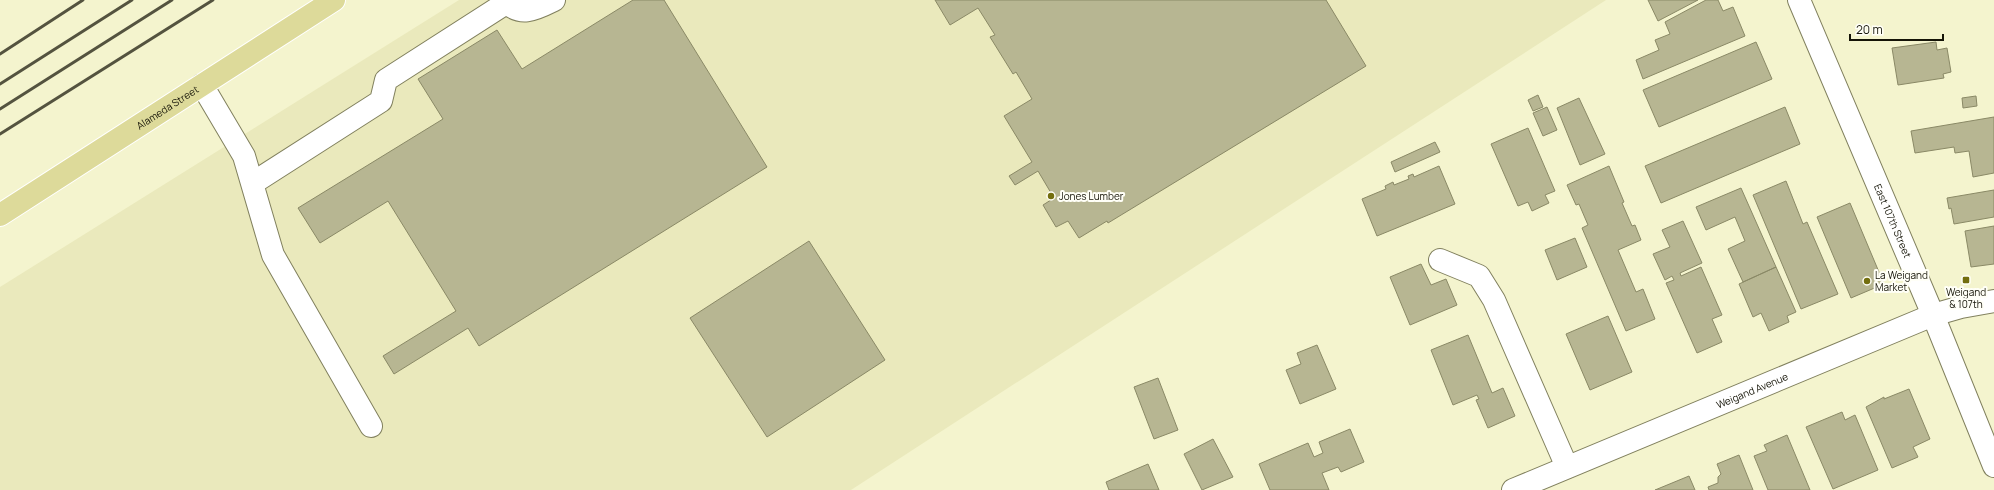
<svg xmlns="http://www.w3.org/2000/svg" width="1994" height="490" font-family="Manrope,sans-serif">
<rect width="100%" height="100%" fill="#f4f4ce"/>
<path fill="#eae9bc" d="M459,0h1147l-755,490h-851v-203z"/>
<path fill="#b7b692" stroke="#8a8966" d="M633,0h31l103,167 -288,179 -11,-18 -74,46 -11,-18 73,-45 -68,-110 -68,42 -22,-35 145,-89 -25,-40 79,-49 25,39z
M935,0h391l40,66 -258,157 -1,-2 -28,17 -11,-17 -12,6 -13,-22 11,-7 -16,-27 -23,14 -6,-9 23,-14 -28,-46 28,-17 -16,-27 -3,2 -23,-37 5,-2 -17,-27 -28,17z
M1648,0h50l-40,21z
M1706,0h12l5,11 10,-4 12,29 -102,43 -7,-19 23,-10 -4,-10 15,-6 -5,-12z
M1756,42l16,37 -113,48 -16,-37z
M1936,42l1,8 10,-2 4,24 -8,2 1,4 -46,7 -6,-37z
M1538,95l5,12 -10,4 -5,-11z
M1976,96l1,10 -14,2 -1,-10z
M1579,98l26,56 -25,11 -23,-57z
M1547,107l10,23 -14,6 -10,-23z
M1785,107l15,37 -139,59 -16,-37z
M1994,117v56l-21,4 -4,-26 -14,2 -1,-6 -39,6 -4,-22z
M1528,128l27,63 -10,4 4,8 -17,8 -4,-9 -10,4 -27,-62z
M1435,142l5,10 -45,20 -4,-10z
M1439,166l16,38 -78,32 -15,-37 24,-10 -1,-3 8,-4 1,3 15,-6 -1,-3 5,-2 1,3z
M1609,166l15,36 -2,1 10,23 3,-1 6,15 -23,10 18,42 7,-3 12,30 -29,12 -44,-103 6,-3 -9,-21 -3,1 -9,-20z
M1786,181l17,43 4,-2 31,72 -37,15 -48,-114z
M1741,188l35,79 -33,15 -15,-33 17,-8 -10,-24 -29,13 -10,-23z
M1994,190v27l-40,7 -3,-16 -2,1 -2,-11z
M1850,203l34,81 -33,14 -34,-81z
M1683,221l19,42 -22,10 1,3 20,-9 21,48 -10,4 10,23 -25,11 -31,-70 8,-3 -2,-4 -7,4 -12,-26 17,-7 -8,-17z
M1994,226v38l-23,3 -6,-36z
M1575,238l12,29 -30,13 -12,-30z
M809,241l76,119 -118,77 -77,-119z
M1421,264l10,21 15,-6 11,26 -47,20 -20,-48z
M1776,267l20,45 -9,4 2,6 -20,9 -8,-18 -8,4 -14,-33z
M1608,316l24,56 -42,18 -24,-56z
M1468,335l24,58 11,-5 12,28 -27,12 -12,-28 3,-1 -2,-4 -24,10 -22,-55z
M1317,345l19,44 -36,15 -14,-34 15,-6 -4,-11z
M1158,378l20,52 -24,9 -20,-52z
M1909,389l21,50 -17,8 5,10 -26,11 -26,-61 18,-10v2z
M1842,412l3,8 10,-5 23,55 -45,19 -27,-62z
M1350,429l14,33 -23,10 -3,-5 -16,6 7,17h-59l-11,-26 49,-21 6,14 9,-4 -4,-11z
M1787,435l23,55h-42l-14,-34 13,-5 -3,-6z
M1213,439l20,38 -31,13 -18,-36z
M1739,455l14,35h-44l-1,-3 10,-4v-6l3,-3 -4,-10z
M1148,464l11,26h-50l-3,-8z
M1689,476l6,14h-40z"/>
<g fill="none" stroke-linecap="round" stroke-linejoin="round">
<defs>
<g id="minor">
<path d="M504,0c16,18 32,9 50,0"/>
<path id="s1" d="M1799,0l134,315 61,151"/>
<path d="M202,85l42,71 29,99 98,171"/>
<path d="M253,183l128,-82 5,-21 120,-77"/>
<path d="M1440,260l39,16 15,24 73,167"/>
<path id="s2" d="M1513,490l420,-175 28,-8 33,-6"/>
</g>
<g id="major">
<path id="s3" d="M0,215l334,-215"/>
</g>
</defs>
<use href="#minor" stroke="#81805e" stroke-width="24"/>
<use href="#major" stroke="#fff" stroke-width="24"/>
<use href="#minor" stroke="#fff" stroke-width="22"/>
<use href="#major" stroke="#ddda9a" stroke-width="22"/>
<path stroke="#54533f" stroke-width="3" d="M0,54l83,-54
M0,84l132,-84
M0,109l172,-109
M0,134l213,-134"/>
</g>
<g fill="#736e0e" stroke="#fffff7" stroke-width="1.5">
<circle cx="1051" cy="196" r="4"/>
<rect x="1962" y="276" width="8" height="8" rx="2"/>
<circle cx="1867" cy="281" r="4"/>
</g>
<g text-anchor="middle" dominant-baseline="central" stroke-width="4" stroke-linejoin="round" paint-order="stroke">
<g font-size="10" fill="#151407" stroke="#fffff7">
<text stroke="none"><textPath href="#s3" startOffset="199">Alameda Street</textPath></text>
<text stroke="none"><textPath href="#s1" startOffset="240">East 107th Street</textPath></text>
<text stroke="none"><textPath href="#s2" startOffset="259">Weigand Avenue</textPath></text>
</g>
<g font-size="10" fill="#151407" stroke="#fffff7" text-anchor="start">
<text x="1059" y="196">Jones Lumber</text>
<text x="1875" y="275">La Weigand<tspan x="1875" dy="12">Market</tspan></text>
<text x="1966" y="292" text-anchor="middle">Weigand<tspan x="1966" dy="12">&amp; 107th</tspan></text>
</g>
</g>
<path d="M1850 34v6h93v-6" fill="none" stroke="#151407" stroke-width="2"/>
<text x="1856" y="34" font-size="12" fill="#151407" stroke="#fffff7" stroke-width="3" paint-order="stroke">20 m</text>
</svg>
